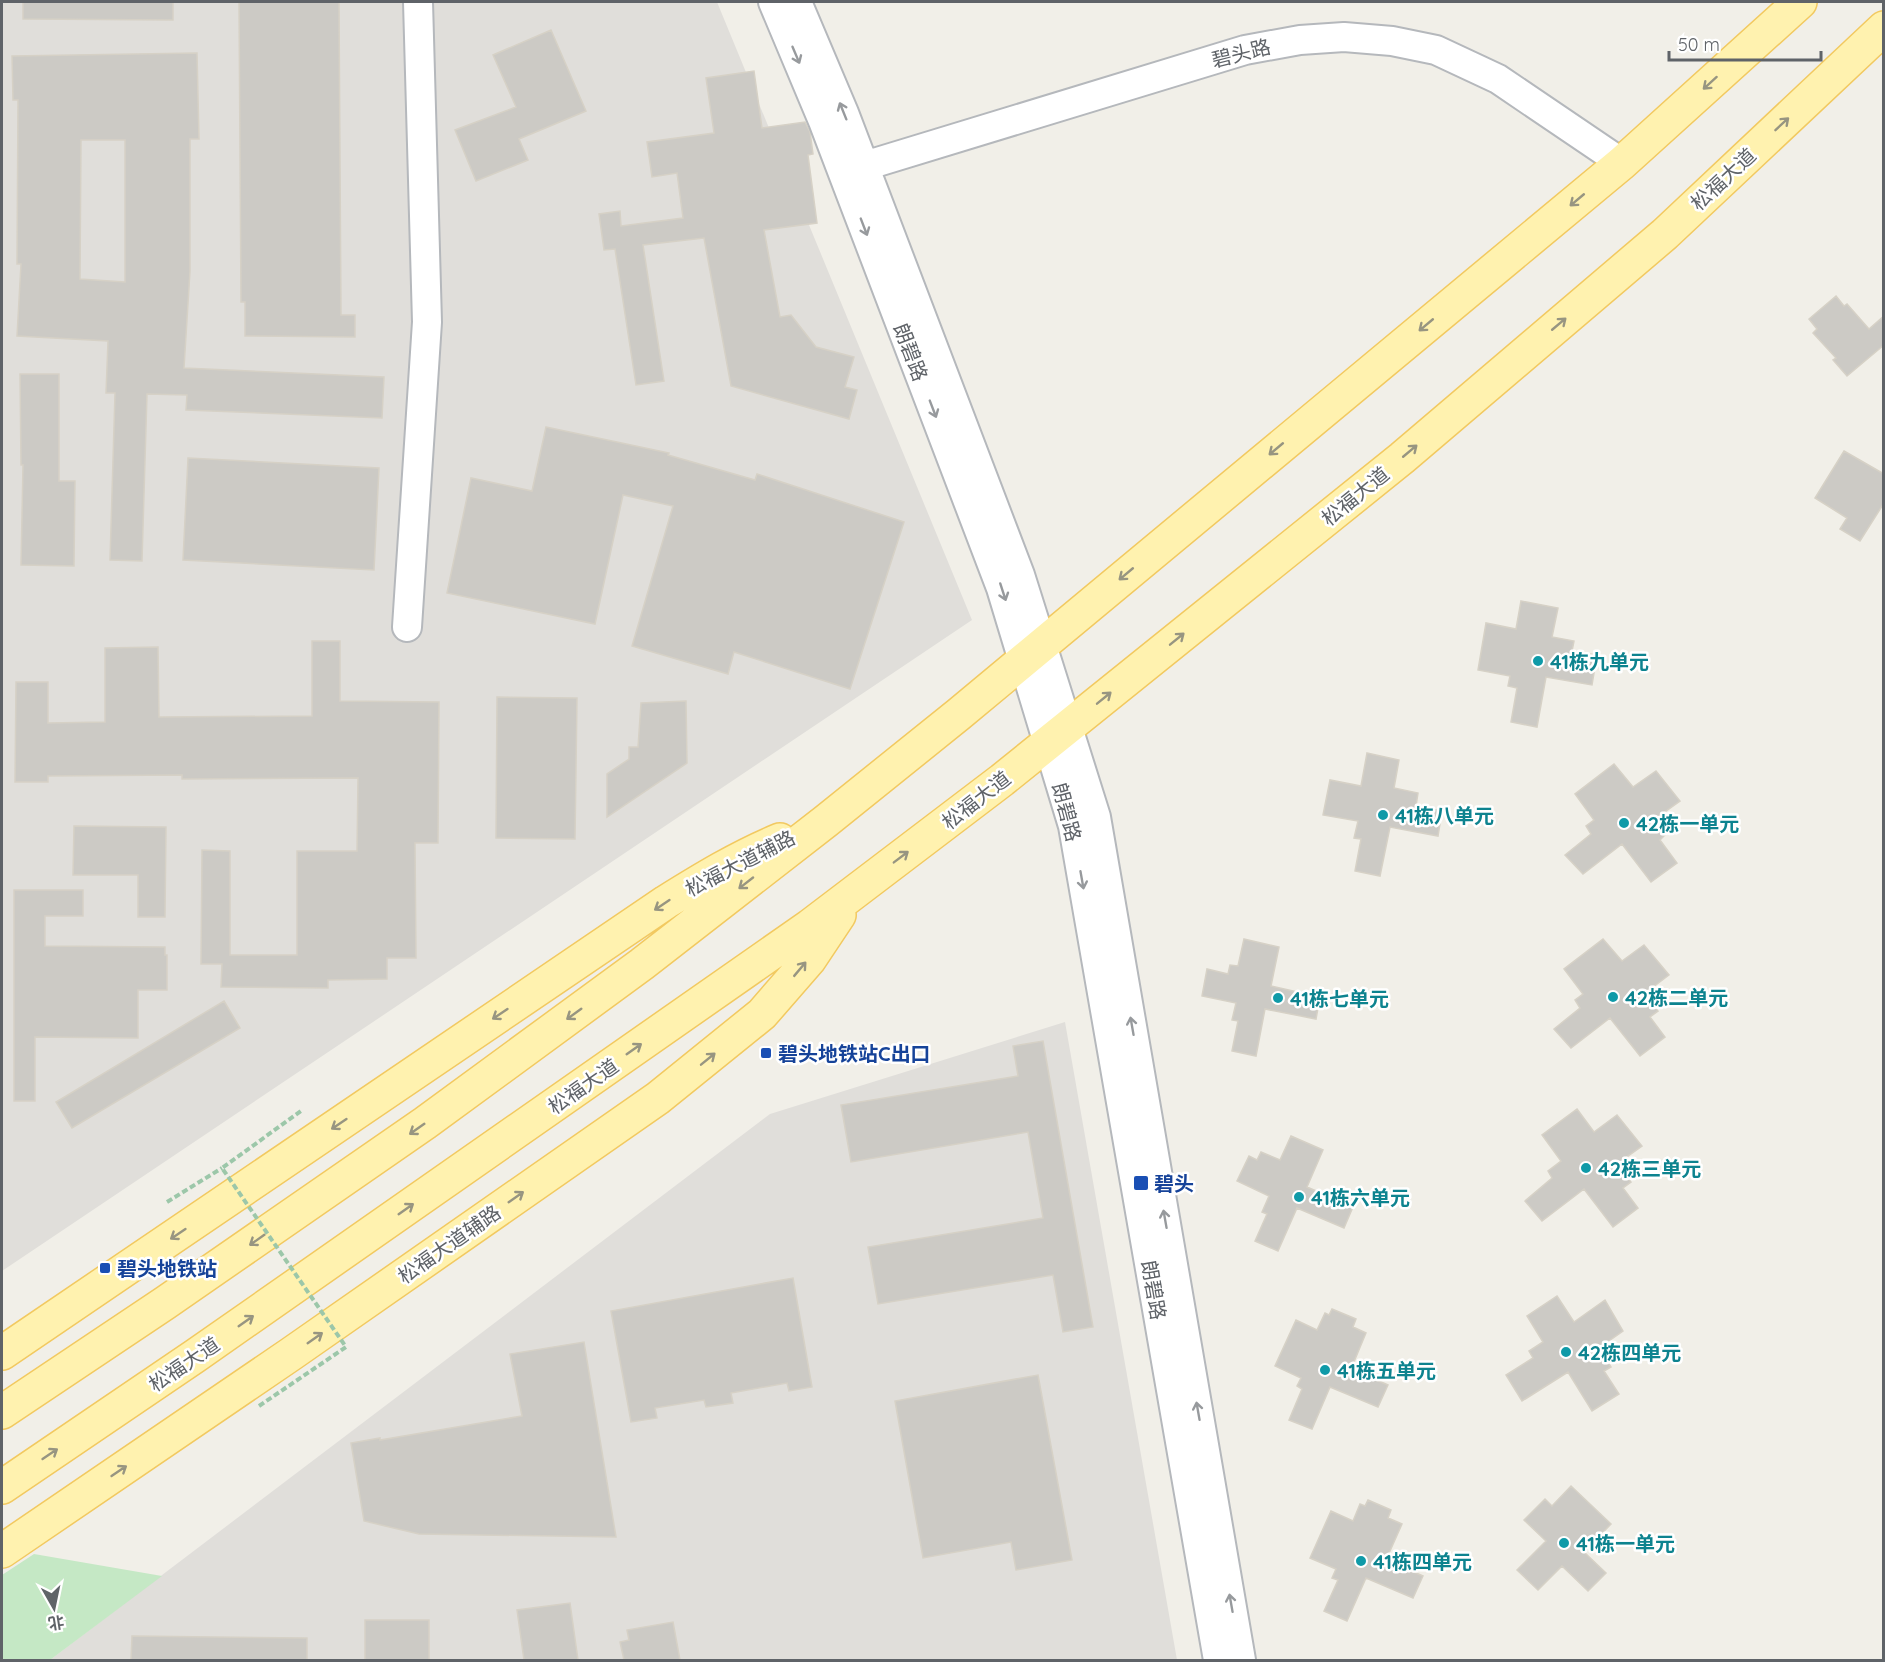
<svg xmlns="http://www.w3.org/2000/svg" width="1885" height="1662" font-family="Quicksand,'Noto Sans SC',sans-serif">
<rect width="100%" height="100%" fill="#f1efe8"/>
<path fill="#e0deda" d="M2,2h715l255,618 -970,651z
M1065,1022l112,638h-1127l720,-546z"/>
<path fill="#c5e8c5" d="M34,1554l128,22 -112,84h-48v-85z"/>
<path fill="#cccac5" stroke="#d6d1c6" stroke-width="1.5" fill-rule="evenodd" d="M23,2h150v18l-150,-1z
M239,2h100l2,313h14v22l-110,-1v-34h-4z
M551,30l35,81 -67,28 9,21 -52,21 -21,-51 61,-23 -23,-52z
M197,53l2,86h-9v132l-6,97 200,9 -2,41 -196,-8 1,-15 -40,-1 -5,167 -32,-1 5,-167h-9l2,-52 -91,-5 4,-72h-4l1,-164h-5l-1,-44zM81,140h44v142l-45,-3z
M754,71l8,57 43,-6 5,10 3,22 -5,1 9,68 -53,7 16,87 11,-2 25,32 38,10 -9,30 12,3 -8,29 -118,-33 -27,-148 -61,7 21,136 -28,4 -21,-136 -11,1 -5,-36 21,-3 1,15 62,-8 -6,-45 -25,4 -5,-35 67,-9 -8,-55z
M1836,296l8,10 3,-2 22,25 15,-13v29l-37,31 -14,-16 3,-2 -23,-25 4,-4 -8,-10z
M20,374h39v107h16l-1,85 -53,-1 2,-100h-2z
M546,427l123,26 -1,2 87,25 2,-6 147,48 -54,167 -116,-37 -6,22 -96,-28 41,-140 -50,-11 -28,129 -148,-31 24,-115 61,13z
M1844,451l40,23v29l-24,38 -20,-12 7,-11 -32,-20z
M188,458l191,10 -5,102 -191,-10z
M1521,601l37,7 -6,29 22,4 -2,10 25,4 -5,30 -46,-8 -9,50 -26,-5 6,-34 -9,-2 2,-10 -32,-6 8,-47 30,6z
M312,641h28v60l99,1 -1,141h-23l1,115h-29v21l-59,1v8l-107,-1 1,-23h-21l1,-114 28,1v104h67v-104h60l1,-73 -176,1v-4l-134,1v6h-33l1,-100h32v41l57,-1v-74l53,-1 1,70 153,-1z
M497,697l80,1 -2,141 -79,-1z
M686,701l1,62 -80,54v-43l22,-15v-12h9l3,-44z
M1367,753l32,7 -5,28 24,5 -2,13 26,5 -4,25 -48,-9 -10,49 -25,-5 6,-32 -7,-1 4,-17 -35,-6 7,-35 31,6z
M1614,764l19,23 23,-16 24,30 -25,18 10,16 -5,5 17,23 -26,19 -29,-38 -39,30 -18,-19 26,-21 -5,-8 8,-6 -19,-26z
M74,826l92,1 -1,90h-27v-42h-65z
M14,890h69v26h-38v30l120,1v8h2v35h-29v48l-103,-1v64h-21z
M1244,939l35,8 -8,39 49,11 -4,22 -51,-10 -9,47 -24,-5 6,-30 -6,-1 4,-17 -34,-7 5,-27 21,5 2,-9 8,1z
M1603,939l19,22 22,-16 25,30 -25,19 14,17 -8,6 15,20 -25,19 -30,-38 -39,30 -17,-19 26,-21 -5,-8 8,-6 -19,-25z
M224,1001l16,27 -168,100 -16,-26z
M1043,1041l50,286 -30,5 -10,-57 -175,29 -10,-57 175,-29 -15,-86 -177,30 -10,-57 177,-29 -5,-30z
M1577,1109l17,23 23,-17 25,31 -25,18 14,18 -8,6 15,20 -25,19 -29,-38 -42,32 -17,-20 27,-23 -4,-7 13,-10 -19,-26z
M1291,1136l32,14 -16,37 46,20 -9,21 -47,-20 -19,43 -23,-10 12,-27 -5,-2 7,-16 -32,-15 12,-25 8,4 4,-8 19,8z
M793,1278l19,109 -23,4 -2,-8 -56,10 2,10 -27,4 -2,-7 -49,8 2,10 -26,4 -20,-111z
M1557,1296l17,26 31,-22 18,31 -24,17 12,19 -7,4 15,23 -27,17 -24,-39 -46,29 -16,-26 27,-17 -4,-7 14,-9 -16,-26z
M1332,1309l24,10 -3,8 13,6 -15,36 37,16 -10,22 -48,-20 -18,42 -23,-9 13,-31 -5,-3 4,-8 -26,-12 21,-46 21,10 8,-17 4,2z
M584,1342l32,195 -197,-3 -55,-13 -13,-78 29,-5v2l142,-24 -12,-62z
M1038,1375l34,185 -56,10 -5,-28 -88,16 -28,-157z
M1571,1486l40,38 -27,28 22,21 -18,18 -26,-25 -24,24 -21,-20 29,-29 -22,-21 21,-21 7,7z
M1368,1500l23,10 -3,8 14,6 -16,36 37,16 -10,22 -47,-20 -19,43 -23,-10 14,-31 -6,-2 4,-9 -26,-11 21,-47 22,10 7,-17 5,2z
M570,1603l8,57h-54l-7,-50z
M365,1620h64v40h-64z
M673,1622l7,38h-56l-4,-18 9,-2 -2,-10z
M132,1636l175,2v22h-176z"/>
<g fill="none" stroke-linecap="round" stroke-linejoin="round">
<defs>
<path id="minor" d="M773,2l50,119 178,467 72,238 145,834
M797,2l47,111 176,462 76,242 145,843
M848,171l397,-121 55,-10 44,-3 48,4 44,9 62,29 124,84
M407,627l20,-305 -9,-320"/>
<path id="major" d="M2,1353l664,-451c37,-23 73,-45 114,-62
M2,1412l163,-109 260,-180 217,-159 184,-143 133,-107 663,-551 178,-161
M2,1487l193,-131 615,-430 192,-146 400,-322 263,-224 219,-206
M2,1551l289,-197 367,-256 104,-84 47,-54 30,-45"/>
</defs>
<use href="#minor" stroke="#b5b8bc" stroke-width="32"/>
<use href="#major" stroke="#f2c960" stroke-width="36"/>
<path stroke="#9cc7a9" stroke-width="4" stroke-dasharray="6 3" stroke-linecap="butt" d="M167,1202l55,-34"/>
<use href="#minor" stroke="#fff" stroke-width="28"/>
<use href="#major" stroke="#fff2af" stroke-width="33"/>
<path stroke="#9cc7a9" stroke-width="4" stroke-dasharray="6 3" stroke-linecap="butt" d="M259,1406l87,-59 -124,-179 79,-57"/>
</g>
<defs><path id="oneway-shaft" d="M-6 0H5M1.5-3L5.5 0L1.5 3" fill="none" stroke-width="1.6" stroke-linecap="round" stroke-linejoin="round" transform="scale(1.5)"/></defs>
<g stroke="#979a9d">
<use href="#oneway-shaft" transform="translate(796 55) rotate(67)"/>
<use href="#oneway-shaft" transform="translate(843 111) rotate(-112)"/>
<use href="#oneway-shaft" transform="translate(864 227) rotate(69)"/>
<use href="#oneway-shaft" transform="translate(933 409) rotate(69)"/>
<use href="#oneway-shaft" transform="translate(1003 592) rotate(72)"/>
<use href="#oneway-shaft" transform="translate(1082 880) rotate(80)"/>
<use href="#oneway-shaft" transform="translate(1132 1026) rotate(-100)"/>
<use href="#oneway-shaft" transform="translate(1165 1219) rotate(-100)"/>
<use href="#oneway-shaft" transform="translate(1198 1411) rotate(-100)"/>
<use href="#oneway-shaft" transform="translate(1231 1603) rotate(-100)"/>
</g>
<g stroke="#979581">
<use href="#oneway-shaft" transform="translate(1710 83) rotate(138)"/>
<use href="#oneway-shaft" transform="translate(1782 124) rotate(-43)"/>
<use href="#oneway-shaft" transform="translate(1577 200) rotate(140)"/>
<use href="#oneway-shaft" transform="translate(1559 324) rotate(-40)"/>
<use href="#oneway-shaft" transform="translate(1426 325) rotate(140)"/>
<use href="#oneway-shaft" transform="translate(1276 449) rotate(140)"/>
<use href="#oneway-shaft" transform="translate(1410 451) rotate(-40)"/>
<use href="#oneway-shaft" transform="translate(1126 574) rotate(140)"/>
<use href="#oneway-shaft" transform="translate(1177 639) rotate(-39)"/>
<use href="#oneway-shaft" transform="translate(1104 698) rotate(-39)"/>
<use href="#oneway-shaft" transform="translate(901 857) rotate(-37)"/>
<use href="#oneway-shaft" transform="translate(746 883) rotate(142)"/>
<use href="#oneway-shaft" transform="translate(662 905) rotate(146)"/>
<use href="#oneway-shaft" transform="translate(800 969) rotate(-50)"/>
<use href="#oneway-shaft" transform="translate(500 1014) rotate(146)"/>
<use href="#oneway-shaft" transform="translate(574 1014) rotate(144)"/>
<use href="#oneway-shaft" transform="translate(634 1049) rotate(-35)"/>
<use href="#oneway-shaft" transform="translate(708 1059) rotate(-39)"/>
<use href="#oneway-shaft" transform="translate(339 1124) rotate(146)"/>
<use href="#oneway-shaft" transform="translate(417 1129) rotate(145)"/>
<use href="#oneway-shaft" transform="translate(516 1197) rotate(-35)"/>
<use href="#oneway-shaft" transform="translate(406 1209) rotate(-35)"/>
<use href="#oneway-shaft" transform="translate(178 1234) rotate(146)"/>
<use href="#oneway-shaft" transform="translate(257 1240) rotate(145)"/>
<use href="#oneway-shaft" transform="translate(246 1321) rotate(-35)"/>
<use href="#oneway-shaft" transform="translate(315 1338) rotate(-35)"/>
<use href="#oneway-shaft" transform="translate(50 1454) rotate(-34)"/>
<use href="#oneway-shaft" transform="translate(119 1471) rotate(-34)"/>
</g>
<g fill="#0f9aa8" stroke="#fff" stroke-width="2">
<circle cx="1538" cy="661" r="6"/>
<circle cx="1383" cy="815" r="6"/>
<circle cx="1624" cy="823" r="6"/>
<circle cx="1613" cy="997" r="6"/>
<circle cx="1278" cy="998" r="6"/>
<circle cx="1586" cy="1168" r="6"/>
<circle cx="1299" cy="1197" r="6"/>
<circle cx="1566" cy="1352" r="6"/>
<circle cx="1325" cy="1370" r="6"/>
<circle cx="1564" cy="1543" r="6"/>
<circle cx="1361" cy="1561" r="6"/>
</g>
<g fill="#1a4fb4" stroke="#fff" stroke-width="2">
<rect x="760" y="1047" width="12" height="12" rx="3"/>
<rect x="1133" y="1175" width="16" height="16" rx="3"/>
<rect x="99" y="1262" width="12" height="12" rx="3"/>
</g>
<g text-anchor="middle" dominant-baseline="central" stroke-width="5" stroke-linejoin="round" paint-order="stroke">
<g font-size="20" fill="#5f6368" stroke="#fff">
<text transform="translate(1241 53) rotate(-14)">碧头路</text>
<text transform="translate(1723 179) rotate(-43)">松福大道</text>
<text transform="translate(911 352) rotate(69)">朗碧路</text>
<text transform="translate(1355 496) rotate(-39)">松福大道</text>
<text transform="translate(976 800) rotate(-38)">松福大道</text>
<text transform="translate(1067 812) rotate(75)">朗碧路</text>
<text transform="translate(740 863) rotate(-27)">松福大道辅路</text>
<text transform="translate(583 1086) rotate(-35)">松福大道</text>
<text transform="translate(449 1244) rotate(-35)">松福大道辅路</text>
<text transform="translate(1154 1290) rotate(80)">朗碧路</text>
<text transform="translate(184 1364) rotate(-34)">松福大道</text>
</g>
<g font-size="20" font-weight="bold" fill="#0d838f" stroke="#fff" text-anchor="start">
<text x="1550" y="661">41栋九单元</text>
<text x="1395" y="815">41栋八单元</text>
<text x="1636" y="823">42栋一单元</text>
<text x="1625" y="997">42栋二单元</text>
<text x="1290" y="998">41栋七单元</text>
<text x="1598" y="1168">42栋三单元</text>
<text x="1311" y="1197">41栋六单元</text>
<text x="1578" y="1352">42栋四单元</text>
<text x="1337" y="1370">41栋五单元</text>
<text x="1576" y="1543">41栋一单元</text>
<text x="1373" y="1561">41栋四单元</text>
</g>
<g font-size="20" font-weight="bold" fill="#164399" stroke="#fff" text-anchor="start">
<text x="778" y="1053">碧头地铁站C出口</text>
<text x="1154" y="1183">碧头</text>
<text x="117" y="1268">碧头地铁站</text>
</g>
</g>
<rect width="1885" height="1662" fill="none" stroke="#5f6368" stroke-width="6"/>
<g transform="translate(54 1608) rotate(171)" stroke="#ffffff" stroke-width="4.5" paint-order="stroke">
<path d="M0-4.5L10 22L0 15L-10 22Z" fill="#5f6368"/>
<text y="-9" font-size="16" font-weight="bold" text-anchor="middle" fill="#5f6368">北</text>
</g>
<path d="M1669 51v9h152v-9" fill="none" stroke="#5f6368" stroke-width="3"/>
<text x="1678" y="51" font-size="18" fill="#5f6368" stroke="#ffffff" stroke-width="4.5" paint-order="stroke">50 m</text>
</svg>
